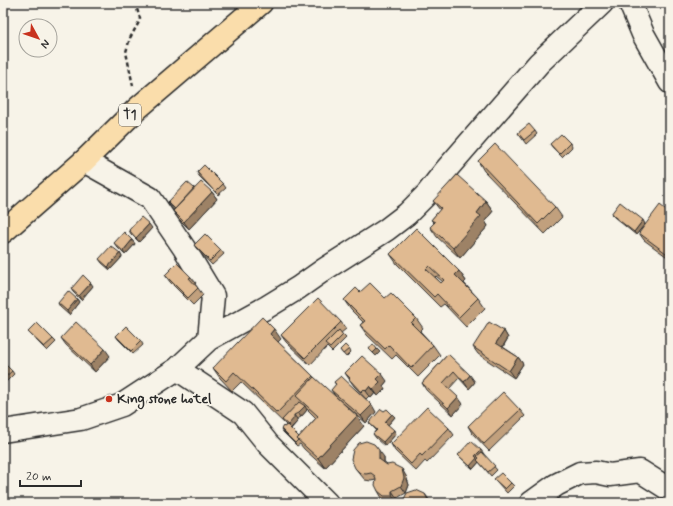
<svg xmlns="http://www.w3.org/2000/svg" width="673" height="506" font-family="Mynerve,sans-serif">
<rect width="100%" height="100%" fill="#f7f3e8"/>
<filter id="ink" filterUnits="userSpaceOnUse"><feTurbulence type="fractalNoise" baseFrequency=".025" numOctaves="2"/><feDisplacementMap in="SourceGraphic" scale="8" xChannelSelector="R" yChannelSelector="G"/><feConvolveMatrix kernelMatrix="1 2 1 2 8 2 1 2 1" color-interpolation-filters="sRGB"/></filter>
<g filter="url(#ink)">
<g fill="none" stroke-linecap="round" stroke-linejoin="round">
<defs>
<path id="street" d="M630,3l13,31 27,48
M209,339l58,-32 31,-19 27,-19 61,-39 21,-16 20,-20 18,-23 94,-108 63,-60
M177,369l66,44 25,31 59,59
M3,431l78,-12 41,-14 55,-36 32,-30 4,-43 -29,-48 -34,-50 -66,-37
M531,503l25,-18 24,-12 16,-1 14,3 30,-4 30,19"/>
<path id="highway" d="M3,232l81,-71 54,-53 123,-105"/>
</defs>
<use href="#street" stroke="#2b2b2b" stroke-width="25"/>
<use href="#highway" stroke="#2b2b2b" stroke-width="25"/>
<path stroke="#2b2b2b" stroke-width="2.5" stroke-dasharray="4 3" stroke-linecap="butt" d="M133,86l-7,-34 4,-14 9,-16 1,-4 -5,-15"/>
<use href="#street" stroke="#f7f3e8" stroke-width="22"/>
<use href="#highway" stroke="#faddab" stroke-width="22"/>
</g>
<path fill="#c1a07d" stroke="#2b2b2b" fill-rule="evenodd" d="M535,131l2,3 -11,10 -8,-11z
M570,143l2,4 -10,10 -9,-9 -3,-4z
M478,161l77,46 7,10 -17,17 -61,-63z
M197,172l26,12 3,4 -8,7 -19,-19z
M194,188l18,4 5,7 -28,30 -11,-11 -5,-7 1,-1 -6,-8z
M433,201h53l7,10 -8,10 3,5 -28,32 -23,-21 -7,-10 4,-4 -3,-3 9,-10z
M670,213v46l-26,-19 -5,-7z
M611,214l34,10 -9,11 -22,-18z
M152,228l-13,14 -8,-8 -2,-4z
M132,240l3,4 -10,11 -8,-8 -3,-4z
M194,245l27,5 3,4 -12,11 -16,-17z
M120,253l2,4 -12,13 -8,-7 -3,-4z
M390,254l69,17 7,10 -2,2 14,15 7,10 -19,19 -22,-23 -4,3 -43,-43zM436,276l7,6 -2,1 -6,-6z
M165,275l26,2 5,6 -1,1 8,11 -10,10 -23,-23z
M93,286l-12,14 -8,-8 -2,-3z
M360,292l25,6 31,20 7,10 -3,3 13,14 7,10 -22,22 -22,-22 -4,4 -25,-24 -7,-10 3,-3 -12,-12 -7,-10z
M77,299l2,3 -10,13 -9,-8 -2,-4z
M341,322l5,7 -5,4 5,5 -14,14 -5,-5 -17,18 -24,-23 -5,-7z
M504,331l4,7 -5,9 15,10 5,7 -9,14 -36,-24 -5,-7z
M28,332l25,7 3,3 -9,9z
M116,336l25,5 2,4 -10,9 -15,-15z
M61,338l49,18 -15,16 -29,-27z
M281,339l-3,3 86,84 -39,42 -21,-19 -4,-5 -3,2 -14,-14 -2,-3 3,-2 2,-2 -45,-43 -9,9 -12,-13 -7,-10zM307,409l9,9 -17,19 -8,-8 6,-7v-3l4,-2 6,-7z
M349,349l2,3 -5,5 -6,-7z
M448,354l27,28 -6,7 -10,-11 -10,11 14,15 -10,11 -27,-25 -4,-7z
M3,366l9,5 2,3 -9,9 -2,-1z
M345,373l42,8 -4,5 2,3 -7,7 -3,-3 -4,5 -2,-2 -3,3 -12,-13z
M334,382l42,30 -10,11 -30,-26 -5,-7 5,-5z
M520,410l5,6 -36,35 -17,-18 -4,-7z
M384,411l11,6 -7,8 8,9 -11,12 -9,-8 -3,-4 3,-4 -7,-7z
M449,428l5,7 -27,28 -2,-2 -9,10 -21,-20 -4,-7z
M483,454l14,16 -6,6 -12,-14 -6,7 -12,-11 -3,-3z
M384,457v6l3,2 19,11 3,9 -3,8 -9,5v5h-9l-6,-5 -4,-7 -2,-11 -5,1 -6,-1 -10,-12z
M494,479l17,4 3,3 -7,7 -10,-11z
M3,491l4,4 -4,4z"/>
<path fill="#9d8266" stroke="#2b2b2b" d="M212,192l5,7 -28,30 -5,-7z
M486,201l7,10 -8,10 3,5 -28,32 -7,-10 24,-35z
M643,220l2,4 -9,11 -2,-3z
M149,224l3,4 -13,14 -3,-4z
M132,240l3,4 -10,11 -2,-4z
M120,253l2,4 -12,13 -2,-3z
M459,271l7,10 -4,4 -7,-10z
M91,283l2,3 -12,14 -2,-4z
M77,299l2,3 -10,13 -2,-4z
M274,329l7,10 -5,5 -6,-10z
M504,331l4,7 -7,11 -5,-6z
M105,349l5,7 -15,16 -5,-7z
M377,349l3,3 -4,4 -3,-3z
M518,357l5,7 -9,14 -5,-7z
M382,374l5,7 -4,5 2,3 -7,7 -5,-7 4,-10z
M470,375l5,7 -6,7 -5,-7z
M370,386l5,7 -4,5 -5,-7z
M458,397l5,7 -10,11 -5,-7z
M372,405l4,7 -10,11 -5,-7z
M305,406l2,4 -6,7 -3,-4z
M392,414l3,3 -8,9 -2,-4z
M294,415l3,4v3l-7,7 -2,-4z
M357,416l7,10 -39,42 -7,-10z
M394,430l2,4 -11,12 -2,-4z
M374,444l10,13v9l-5,-7z
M481,450l3,4 -7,6 2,2 -6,7 -3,-3 5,-10z
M402,469l4,7 3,9 -3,8 -5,-7z
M392,491l5,7v5l-5,-7z
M425,494l5,7 1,2h-3z"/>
<path fill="#e0ba91" stroke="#2b2b2b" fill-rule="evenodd" d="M529,124l6,7 -11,9 -6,-7z
M561,134l9,9 -11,11 -9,-10z
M495,144l60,63 -17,17 -60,-63z
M204,165l19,19 -8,8 -18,-20z
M457,175l29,26 -9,12 4,3 -28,32 -23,-21 5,-5 -4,-2 10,-12 -8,-7z
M187,182l7,6 -19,21 -7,-7z
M201,182l11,10 -28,30 -11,-11z
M620,202l23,18 -9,12 -23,-18z
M660,205l10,8v43l-31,-23z
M141,217l8,7 -13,14 -7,-8z
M416,228l43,43 -4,4 23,23 -19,19 -22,-23 -3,3 -44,-43zM429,266l15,14 -3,3 -15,-14z
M124,232l8,8 -9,11 -9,-8z
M205,234l16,16 -11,11 -16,-16z
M111,246l9,7 -12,14 -9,-8z
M177,263l14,14 -2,1 9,10 -10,10 -23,-23z
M83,275l8,8 -12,13 -8,-7z
M370,283l15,15 6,-5 25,25 -5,5 22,22 -22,23 -22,-23 -4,4 -25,-24 5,-4 -21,-21 12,-12 4,4z
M68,291l9,8 -10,12 -9,-8z
M318,298l23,24 -36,36 -24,-23z
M262,317l12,12 -4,5 43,42 -36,37 -43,-41 -8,9 -13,-13z
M76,322l29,27 -15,16 -29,-27z
M489,322l15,9 -8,12 22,14 -9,14 -36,-24z
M37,323l16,16 -9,8 -16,-15z
M126,326l15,15 -10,10 -15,-15z
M339,330l4,5 -13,13 -5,-4z
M373,344l4,5 -4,4 -4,-4z
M345,345l4,4 -6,5 -3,-4z
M448,354l22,21 -6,7 -10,-11 -11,12 15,14 -10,11 -26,-25z
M362,356l20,18 -5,5 3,3 -7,7 -3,-3 -4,5 -2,-2 -3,3 -12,-13 1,-1 -5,-5z
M5,364l7,7 -9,8v-13z
M341,376l31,29 -11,11 -30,-26 5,-6 -2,-2z
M314,377l43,39 -39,42 -21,-19 21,-23 -22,-20z
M503,392l17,18 -36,34 -16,-18z
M299,402l6,4 -7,7 -4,2v3l-6,7 -6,-5z
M427,407l22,21 -27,28 -2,-2 -9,10 -20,-20z
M381,409l3,2 3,-2 5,5 -7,8 9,8 -11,12 -10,-8 4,-4 -8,-7z
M287,425l12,12 -2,2 1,1 -3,3 -14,-14 2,-3 1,1z
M366,441l8,3 5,6v9l8,6 5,-1 10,5 2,9 -3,8 -9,5v5h-8l-6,-5 -3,-6 1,-5 -1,-4 -4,-3 -5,1 -6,-1 -5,-5 -4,-9 2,-9 6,-7z
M471,441l10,9 -6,6 2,2 -7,8 -12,-11z
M482,452l13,14 -7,6 -11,-12 2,-2 -2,-2z
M501,473l10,10 -6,6 -11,-10z
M416,490l9,4 3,6v3h-28l3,-2 4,-8z
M11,499l4,4h-8z
M272,500l3,3h-7z"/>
</g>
<circle fill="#c8321e" stroke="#f7f3e8" stroke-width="1.5" cx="109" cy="399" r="4"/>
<g text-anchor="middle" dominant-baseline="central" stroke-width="4" stroke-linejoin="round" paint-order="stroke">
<rect fill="#f7f3e8" stroke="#686764" stroke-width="1" x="119" y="104" width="22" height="22" rx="3"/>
<g font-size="13" font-weight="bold" fill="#2b2b2b">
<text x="130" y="115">T1</text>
</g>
<g font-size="14" font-weight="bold" fill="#2b2b2b" stroke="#f7f3e8" text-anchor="start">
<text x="117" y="399">King stone hotel</text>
</g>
</g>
<rect width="673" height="506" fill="none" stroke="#f7f3e8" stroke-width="16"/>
<rect x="8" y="8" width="657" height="490" fill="none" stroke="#2b2b2b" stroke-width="1.5" filter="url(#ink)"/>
<g transform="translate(38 38) rotate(130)"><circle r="19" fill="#f7f3e8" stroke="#a5a39c"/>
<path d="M0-3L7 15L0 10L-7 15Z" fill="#c8321e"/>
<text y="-6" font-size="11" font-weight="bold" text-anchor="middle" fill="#2b2b2b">N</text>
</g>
<path d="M20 480v6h61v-6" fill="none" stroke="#2b2b2b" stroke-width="2"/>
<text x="26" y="480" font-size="12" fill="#2b2b2b" stroke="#f7f3e8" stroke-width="3" paint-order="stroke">20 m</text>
</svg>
